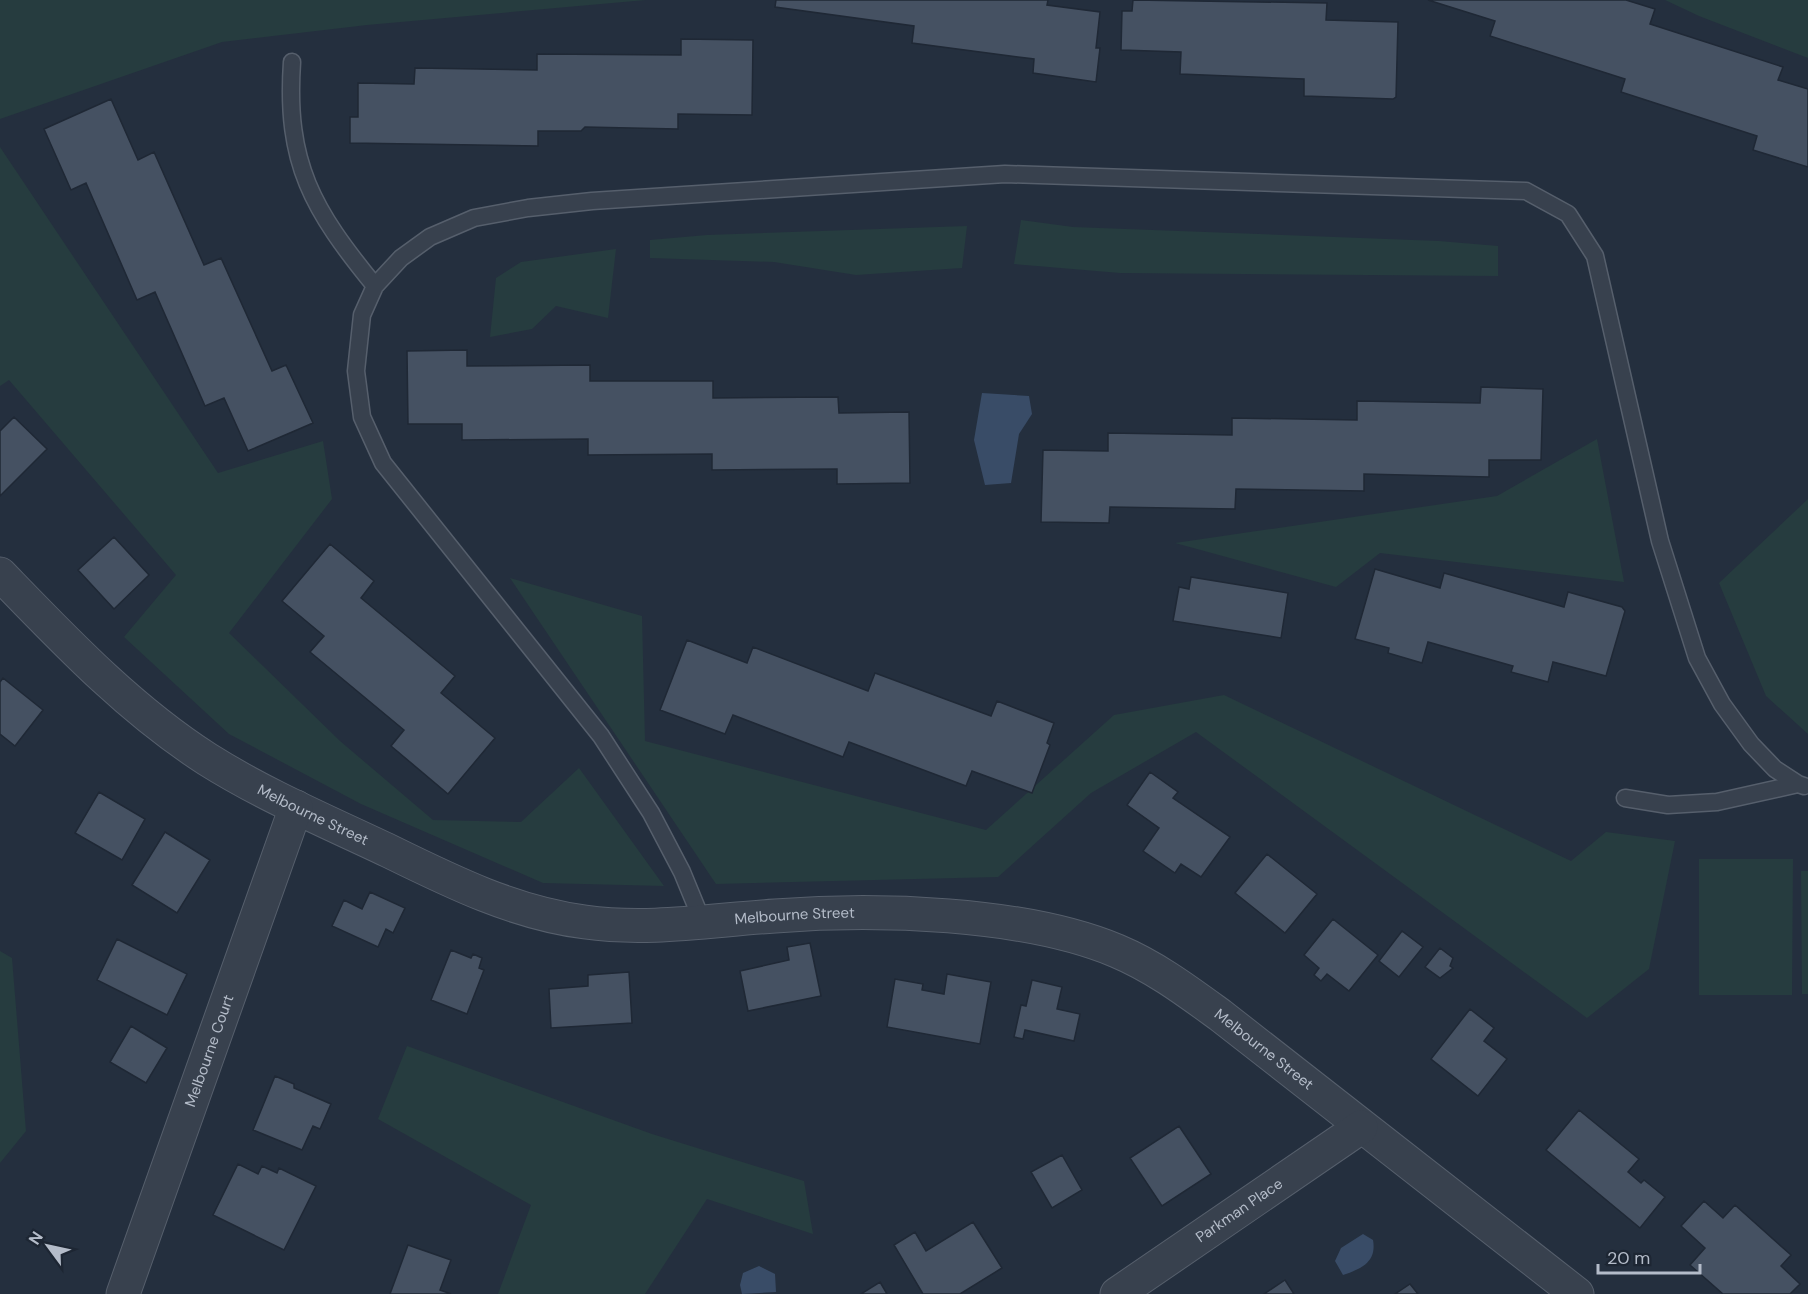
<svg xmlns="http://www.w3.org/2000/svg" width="1808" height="1294" font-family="'DM Sans',sans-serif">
<rect width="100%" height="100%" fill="#242f3e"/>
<path fill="#263c3f" d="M0,0h646l-279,25 -145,17 -222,77z
M1665,0h143v58l-109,-42z
M0,147l218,326 105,-32 9,58 -103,134 111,108 93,79 88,2 58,-54 85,118 -121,-3 -182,-79 -132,-70 -105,-97 52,-62 -167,-195 -9,6z
M1021,220l52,7 366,14 59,5v30l-378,-3 -106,-9z
M967,226l-5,42 -106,7 -82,-13 -124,-4v-18l57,-5z
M616,249l-8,69 -52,-12 -24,23 -42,8 6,-59 25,-16z
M1597,439l27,143 -244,-29 -44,34 -161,-44 322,-47z
M1808,499v235l-42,-38 -47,-113z
M510,578l132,38 3,125 341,89 128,-115 110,-20 347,166 35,-29 69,9 -26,128 -62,49 -391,-286 -105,61 -93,84 -282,7z
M1699,859h94l-1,136h-93z
M1801,871h7v123h-6z
M0,951l12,7 14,173 -26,32z
M407,1046l245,88 152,47 9,53 -106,-35 -62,95h-147l33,-89 -153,-86z"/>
<path fill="#394c67" d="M982,393l47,3 3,18 -13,20 -8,49 -26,2 -11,-45z
M1363,1234l10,6c4,22 -12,29 -30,35l-8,-14 6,-13z
M759,1266l16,8 1,18 -34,2 -2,-9 3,-12z"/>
<path fill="#455162" stroke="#1f2835" stroke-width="1.5" d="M776,0h272l-1,5 53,7 -4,36h4l-4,34 -63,-9 1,-14 -122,-16 2,-17 -139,-19z
M1133,0l194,3 -1,17 72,2 -2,75 -3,2 -89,-3v-17l-124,-5 1,-22 -60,-2 1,-39h10z
M1428,0h198l29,9 -5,15 133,43 -5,13 30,9v78l-55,-17 4,-14 -136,-44 4,-13 -135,-43 5,-15z
M681,39l72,1 -1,75 -74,-1v15l-93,-2 -4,4h-43v15l-188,-3v-26h8v-34l56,1 1,-16 122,2v-16l144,1z
M111,99l27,61 16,-8 50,113 17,-7 51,113 14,-6 27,58 -65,28 -24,-53 -19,8 -50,-114 -18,8 -51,-117 -15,7 -27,-61z
M467,350v16l123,-1v16h123v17l125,-1 1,16 70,-1 1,71 -73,1v-15l-125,1v-16l-124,1v-16l-126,1v-16h-54l-1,-73z
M1481,387l62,2 -2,71h-52v17l-125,-3v17l-128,-2 -1,20 -125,-2 -1,16 -68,-1 2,-72 65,1v-18l124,2v-17l125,2v-19l123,2z
M14,417l33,32 -47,47v-65z
M114,537l35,38 -35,34 -36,-39z
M330,544l44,37 -13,17 94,78 -14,17 54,45 -47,56 -57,-48 13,-16 -94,-78 14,-16 -42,-35z
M1375,569l65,19 4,-15 120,34 4,-15 54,15 3,4 -19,65 -53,-14 -5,20 -37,-10 2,-6 -85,-24 -6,21 -34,-10 1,-5 -34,-9z
M1191,577l97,16 -7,45 -108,-17 6,-34 10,2z
M687,640l60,23 6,-16 115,44 7,-18 116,43 6,-15 57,22 -7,20 3,2 -18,48 -60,-22 -6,15 -117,-44 -6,15 -110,-42 -8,19 -65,-24z
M3,678l40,32 -28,36 -15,-12v-52z
M1150,772l28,20 -5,6 57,39 -29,40 -20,-13 -6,9 -32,-22 16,-23 -32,-23z
M99,792l46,27 -23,41 -47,-27z
M165,832l45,28 -33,53 -45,-28z
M1267,854l50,40 -32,39 -50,-40z
M370,892l35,16 -12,25 -7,-4 -8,18 -46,-21 12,-26 18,9z
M1333,919l45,36 -29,36 -22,-17 -6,7 -7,-6 5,-7 -15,-13z
M1402,931l21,16 -24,30 -20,-16z
M117,939l70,35 -20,41 -70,-35z
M810,943l11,53 -73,15 -8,-40 49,-11 -2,-13z
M1440,948l13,10 -3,8 3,2 -13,10 -15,-11z
M451,950l20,8 2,-4 9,4 -3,10 5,2 -17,44 -36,-14z
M629,972l3,51 -81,5 -2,-39 39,-3v-11z
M947,974l44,8 -11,62 -93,-17 8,-48 28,5 -1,6 22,4z
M1032,980l30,7 -5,22 23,5 -6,27 -49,-11 -2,9 -9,-2 7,-32 5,1z
M1470,1009l24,19 -10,13 23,18 -29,37 -47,-37z
M131,1026l36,22 -21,35 -36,-21z
M275,1076l19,8v4l37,16 -11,25 -7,-3 -11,24 -49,-20z
M1579,1110l60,49 -11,13 13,11 3,-3 21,17 -25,31 -94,-78z
M1179,1126l32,48 -49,32 -32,-48z
M1062,1155l20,35 -30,18 -21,-36z
M238,1164l20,10 4,-8 15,7 2,-5 37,18 -32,64 -71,-35z
M1704,1201l19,17 12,-13 56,50 -10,11 19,18 -10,10h-67l-33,-29 15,-17 -24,-22z
M973,1222l29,46 -42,26h-37l-29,-49 21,-13 11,19z
M408,1245l43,15 -11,30 11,4h-61z
M1285,1280l9,14h-30z
M880,1282l7,12h-26z
M1410,1284l8,10h-23z"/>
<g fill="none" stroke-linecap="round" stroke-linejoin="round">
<defs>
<path id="service" d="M292,62c-7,102 21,148 83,224
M1625,798l43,7 49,-3 81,-18 6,2
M703,923l-21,-51 -31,-59 -50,-77 -218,-273 -21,-46 -6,-46 6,-56 13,-29 26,-28 29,-21 44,-19 54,-10 64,-7 413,-27 521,17 42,23 27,42 65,285 37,117 25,46 29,40 24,25 23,15"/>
<g id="minor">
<path id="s1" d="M0,574c64,66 129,135 207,185 57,36 121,63 182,92 63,31 126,62 196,71 63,9 127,-2 190,-6 100,-8 249,-4 342,35 38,16 70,40 103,64l357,279"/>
<path id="s2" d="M123,1294l173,-487"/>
<path id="s3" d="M1117,1294l244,-167"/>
</g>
</defs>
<use href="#service" stroke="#565f6c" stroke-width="19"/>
<use href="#minor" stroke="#565f6c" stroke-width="35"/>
<use href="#service" stroke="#38414e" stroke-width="16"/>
<use href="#minor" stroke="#38414e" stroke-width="33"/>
</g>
<g text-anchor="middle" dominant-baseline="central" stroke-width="6" stroke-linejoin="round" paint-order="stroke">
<g font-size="15" fill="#b4bcc9" stroke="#1d2633">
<text stroke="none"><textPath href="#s1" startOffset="398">Melbourne Street</textPath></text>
<text stroke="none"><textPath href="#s1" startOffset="902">Melbourne Street</textPath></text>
<text stroke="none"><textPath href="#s1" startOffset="1406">Melbourne Street</textPath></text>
<text stroke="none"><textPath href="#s2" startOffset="258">Melbourne Court</textPath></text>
<text stroke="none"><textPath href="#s3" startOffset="148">Parkman Place</textPath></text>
</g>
</g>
<g transform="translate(48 1246) rotate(303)" stroke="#1d2633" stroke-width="4.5" paint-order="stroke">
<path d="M0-4.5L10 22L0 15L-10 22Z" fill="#b4bcc9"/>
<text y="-9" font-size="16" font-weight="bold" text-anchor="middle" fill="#b4bcc9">N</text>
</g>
<path d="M1598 1264v9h102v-9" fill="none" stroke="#b4bcc9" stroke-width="3"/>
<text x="1607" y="1264" font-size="18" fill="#b4bcc9" stroke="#1d2633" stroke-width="4.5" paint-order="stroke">20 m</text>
</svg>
